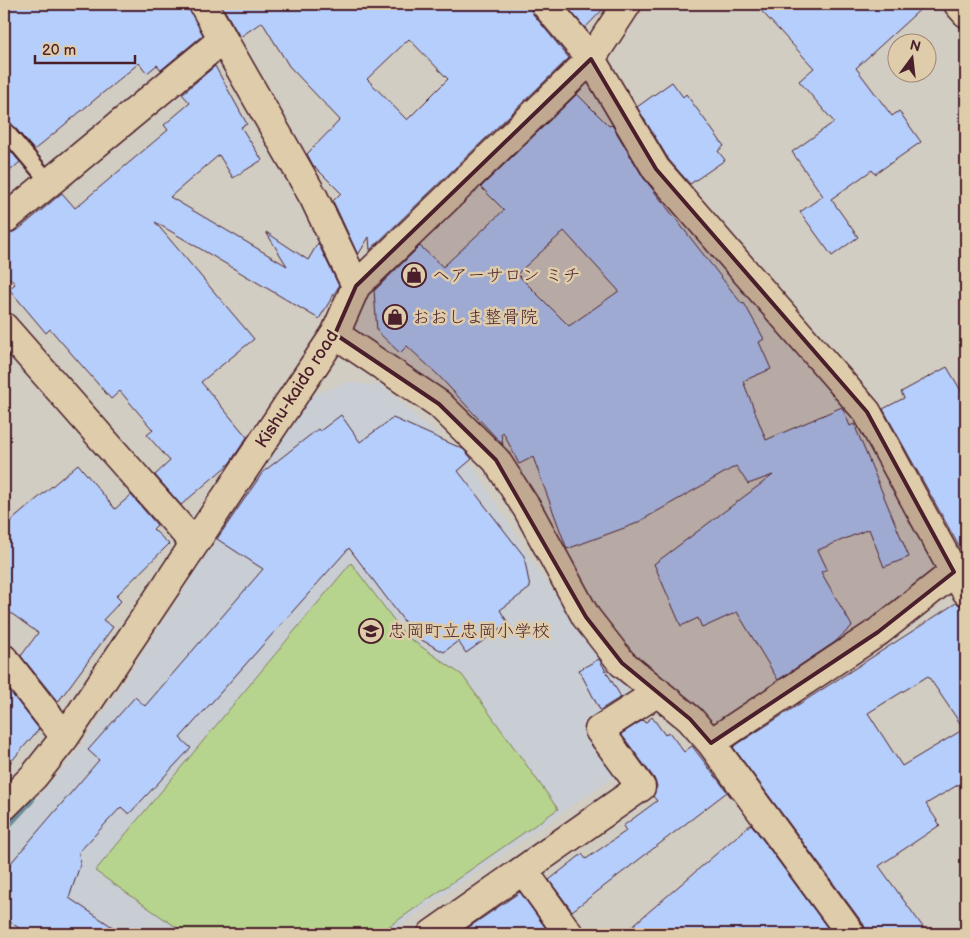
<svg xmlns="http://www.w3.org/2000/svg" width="970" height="938" font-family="'Balsamiq Sans','Klee One',sans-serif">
<rect width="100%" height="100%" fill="#d2cdc3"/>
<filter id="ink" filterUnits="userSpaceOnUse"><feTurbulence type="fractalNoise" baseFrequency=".02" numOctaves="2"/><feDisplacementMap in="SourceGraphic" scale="10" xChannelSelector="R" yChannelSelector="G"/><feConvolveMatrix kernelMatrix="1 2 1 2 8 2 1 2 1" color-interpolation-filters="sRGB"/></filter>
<g filter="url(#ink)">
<path fill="#c9cdd4" d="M346,382l36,4 92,81 62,101 96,127 -51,31 35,49 -228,159h-381l-3,-7v-92l78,-89 226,-348z"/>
<path fill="#b6d48d" stroke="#807a5c" d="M351,563l55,73 56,39 96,134 -180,125h-192l-91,-63z"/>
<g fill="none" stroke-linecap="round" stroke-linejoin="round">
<path stroke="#6c8b96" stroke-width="10" d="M4,827l26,-28"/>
</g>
<path fill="#b5cefc" stroke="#4a1f2b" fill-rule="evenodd" d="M4,4h183l16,31 -42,35 -4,-5 -10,8 -8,-10 -105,87 -23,-27 -7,-3z
M221,4h309l3,10 36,44 -199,192 -1,-13 -11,18 -25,-54 8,-8 -28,-28 -6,-11 33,-34 -51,-54 -27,-44 -22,15zM409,39l39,40 -41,41 -40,-41z
M565,4h43l-23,24z
M755,4h171l-70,64 36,48 7,-5 22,31 -46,32 -3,-4 -41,29 27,38 -26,19 -32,-44 23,-16 -31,-44 42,-30 -35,-41 15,-13z
M215,66l32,58 -6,3 21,33 -29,18 -14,-23 -49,42 117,69 -21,-34 42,28 10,-17 21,43 -20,33 -164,-97 99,117 -53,43 46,55 -18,27 -48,41 -26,-30 15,-14 -23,-26 6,-5 -33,-39 -9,8 -61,-70 -4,4 -37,-44 6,-5 -11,-13v-36l14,-5 44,-37 13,15 93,-78 -4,-5 26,-22 -8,-9z
M672,82l11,15 3,-3 38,52 -6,5 7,9 -35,24 -21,-24 -32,-53z
M577,94l32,32 3,-1 31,52 99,127 2,-1 20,36 -5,3 12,27 -28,12 23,59 76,-33 8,19 4,-2 55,133 -25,10 -15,-38 -51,21 9,19 -6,3 31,54 -17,16 -57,38 -41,-68 -35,16 -4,-10 -17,8 -27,-62 119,-89 -25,9 -12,-18 -101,58 -68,25 -34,-92 -14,7 -16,-32 -2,2 2,11 -65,-70 -31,-29 -7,7 -23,-22 -3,-40 46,-45 23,21 61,-57 -23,-23zM564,231l55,60 -50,35 -52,-52z
M4,143l16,19 -16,14z
M947,367l19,32v160l-83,-150 21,-11 -3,-6z
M341,415l19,27 33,-24 70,31 9,10 -14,12 66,85 6,32 -30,22 8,13 -42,30 -8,-12 -14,11 -28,-15 -67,-89 -169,190 11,10 -62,66 -8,-7 -42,45 1,13 -11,33 54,36h-95l-24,-16v-47l95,-111 -11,-10 47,-53 10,9 118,-137 -46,-30 46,-67 55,-43 2,2z
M78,464l37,45 16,-14 26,30 -4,4 16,15 -53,52 5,5 -18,19 10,7 -55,75 -37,-46 17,-23 -34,-25v-81z
M956,603l10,4v173l-40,24 14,21 -61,41 49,68h-62l-2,-9 -131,-178zM928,676l36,53 -62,37 -34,-53z
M599,659l22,38 -21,13 -21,-40z
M4,684l35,45 -35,41z
M652,717l13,18 4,-3 15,20 8,-6 40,52 -5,-6 -155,119 -23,-31 33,-26 4,5 40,-28 -3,-5 34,-25 -4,-5 4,-10 -3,-8 -33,-44 22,-14 2,3z
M751,824l81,110h-209z
M520,892l27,38 -6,4h-82z"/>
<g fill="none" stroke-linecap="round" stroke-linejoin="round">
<defs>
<path id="service" d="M4,129l45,53"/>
<path id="minor" d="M203,4l111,194 42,88
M545,4l46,55 65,110 211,243 87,160 12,19
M958,4l8,9
M4,220l219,-181
M4,327l190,216
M335,334l104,70 57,56 32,50 58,107 36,46 68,56 21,24 140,191
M4,659l61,78
M711,743l167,-111 76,-60
M4,806l30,-30 31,-39 270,-403 21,-48 235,-227 36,-55
M523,870l46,64
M432,934l209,-147 -42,-57 59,-38"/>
</defs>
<use href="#service" stroke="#4a1f2b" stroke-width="19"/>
<use href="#minor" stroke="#4a1f2b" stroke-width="31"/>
<use href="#service" stroke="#dfccaa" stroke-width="15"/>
<use href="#minor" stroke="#dfccaa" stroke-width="28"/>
</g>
</g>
<path fill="#4a1f2b" fill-opacity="0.2" stroke="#4a1f2b" stroke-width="4" stroke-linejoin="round" d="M591,59l65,110 211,243 87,160 -76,60 -167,111 -21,-24 -68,-56 -36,-46 -90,-157 -57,-56 -104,-70 21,-48z"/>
<defs>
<symbol id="shop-ring" viewBox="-11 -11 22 22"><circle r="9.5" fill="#dfccaa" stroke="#4a1f2b" stroke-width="1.5"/><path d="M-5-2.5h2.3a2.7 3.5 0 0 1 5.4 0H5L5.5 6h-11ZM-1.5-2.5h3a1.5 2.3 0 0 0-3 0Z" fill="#4a1f2b"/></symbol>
<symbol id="school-ring" viewBox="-11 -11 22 22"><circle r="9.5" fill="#dfccaa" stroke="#4a1f2b" stroke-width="1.5"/><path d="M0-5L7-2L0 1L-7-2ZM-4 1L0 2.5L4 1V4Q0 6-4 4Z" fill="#4a1f2b"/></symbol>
</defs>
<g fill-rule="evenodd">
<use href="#shop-ring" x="400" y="261" width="28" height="28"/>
<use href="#shop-ring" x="381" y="303" width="28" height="28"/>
<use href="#school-ring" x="357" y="617" width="28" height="28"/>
</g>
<g text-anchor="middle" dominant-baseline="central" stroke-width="5" stroke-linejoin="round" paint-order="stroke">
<g font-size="18" fill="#4a1f2b" stroke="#dfccaa" text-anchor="start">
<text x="432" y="275">ヘアーサロン ミチ</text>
<text x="412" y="317">おおしま整骨院</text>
<text x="388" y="631">忠岡町立忠岡小学校</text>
</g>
<g font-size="18" fill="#4a1f2b" stroke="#dfccaa">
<text transform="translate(297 389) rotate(-57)">Kishu-kaido road</text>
</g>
</g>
<rect width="970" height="938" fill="none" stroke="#dfccaa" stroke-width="20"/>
<rect x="10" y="10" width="950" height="918" fill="none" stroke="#4a1f2b" stroke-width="2" filter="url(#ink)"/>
<g transform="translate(912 58) rotate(15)"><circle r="24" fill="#dfccaa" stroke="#a38777"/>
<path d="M0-4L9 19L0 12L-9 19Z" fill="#4a1f2b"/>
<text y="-8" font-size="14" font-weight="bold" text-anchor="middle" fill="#4a1f2b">N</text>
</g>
<path d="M35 55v8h100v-8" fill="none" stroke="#4a1f2b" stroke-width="2.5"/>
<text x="42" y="55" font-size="15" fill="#4a1f2b" stroke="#dfccaa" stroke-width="4" paint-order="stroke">20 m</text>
</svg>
